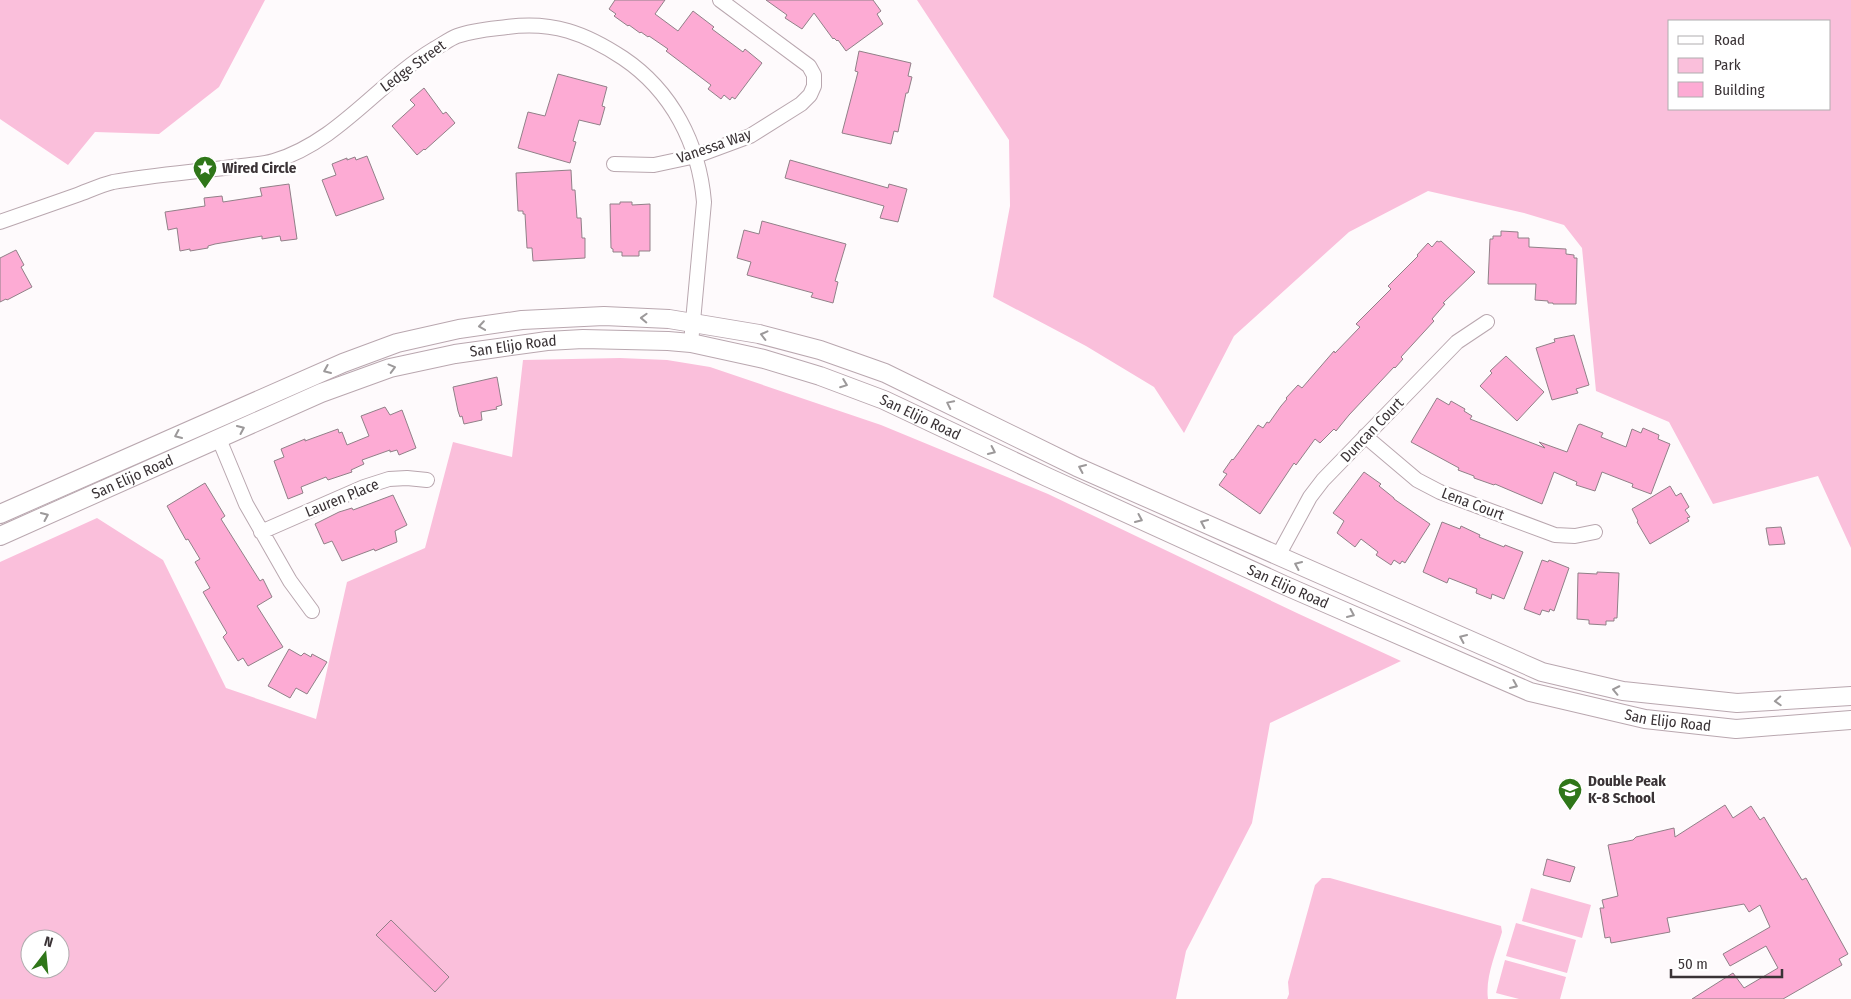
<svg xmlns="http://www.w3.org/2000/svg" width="1851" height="999" font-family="'Fira Sans Condensed',sans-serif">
<rect width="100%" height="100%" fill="#fefafc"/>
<path fill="#fabfdb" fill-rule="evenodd" d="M0,0h265l-46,87 -60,47 -64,-2 -27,33 -68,-46z
M917,0h934v548l-33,-72 -105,28 -44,-82 -73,-31 -14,-143 -18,-23 -40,-12 -96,-22 -79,41 -115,104 -50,97 -30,-46 -68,-41 -93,-49 17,-91 -1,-66zM1670,21h160v88h-160z
M620,358l47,2 43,7 171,58 167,69 251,120 102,47 -131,62 -18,100 -66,128 -10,48h-1176v-437l97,-44 66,42 63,128 90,31 31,-137 78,-34 28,-106 59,15 11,-97zM30,939h30v30h-30z
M1322,878h8l171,48 1,6c-6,21 -17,45 -14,67h-201l2,-5 -1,-12 27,-97z
M1531,888l60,17 -9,33 -60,-17z
M1516,923l60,17 -9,33 -61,-17z
M1505,960l61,17 -6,22h-41l-23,-6z"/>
<path fill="#fdabd4" stroke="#918088" d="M615,0h50l-10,14 23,17 15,-20 21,16 -2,2 31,23 2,-3 17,14 -27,36 -3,-2 -2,3 -6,-5 -3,4 -13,-10 3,-4 -45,-34 2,-2 -19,-13 -1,1 -7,-5 -1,1 -11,-8 -1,1 -14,-10 2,-2 -7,-5z
M766,0h107l8,11 -4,3 6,10 -37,27 -8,-11 -1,1 -3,-3 -1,1 -19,-26 -12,16 -17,-11 2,-3z
M859,51l52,12 -3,13 4,1 -4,16h-2l-8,39 -4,-1 -3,13 -49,-11 16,-61 -3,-1z
M558,74l49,13 -5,19 3,1 -5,18 -21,-5 -6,21 3,1 -6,21 -52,-15 10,-36 17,4z
M424,88l19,26 3,-2 9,11 -30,27 -1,-1 -7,6 -25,-29 23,-21 -5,-5z
M367,156l17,43 -48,17 -14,-36 14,-5 -4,-11 15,-6v2l8,-3 1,3z
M790,160l98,28 1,-4 18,5 -9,33 -18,-4 4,-12 -99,-28z
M571,170l1,20h3l2,28h4l1,20h3v20l-52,3 -1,-13h-5l-2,-34h-2v-3h-5l-2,-38z
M289,184l8,55 -16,2 -1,-5 -18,3v-3l-47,8 -7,2v2l-18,3v-2l-10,2 -3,-23 -9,2 -3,-18 40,-6 -1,-8 18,-2 1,6 39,-6 -2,-8z
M620,202h12v3l18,-1v47h-11v5h-17v-4h-9v-3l-2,-1 -1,-44h10z
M762,221l84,23 -11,37 3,1 -5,21 -22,-6 2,-4 -66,-18 4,-13 -14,-4 7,-28 15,4z
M1501,231l17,1v6h11v9l37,2v5l8,1v3h3l-1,46h-23v-1h-5v-2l-13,-1 1,-16h-48l2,-45h3v-3h8z
M1437,241l2,1 2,-1 34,31 -32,31 2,1 -13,15 2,2 -33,36 2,2 -8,9 -1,-1 -45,48 -13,16 -2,-2 -14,14 -5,-4 -19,26 -2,-2 -34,51 -41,-29 8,-11 -4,-2 9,-13 1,1 6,-8 19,-27 5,3 4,-6 2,1 12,-17 6,-7 -1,-1 12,-13 4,3 32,-37 1,2 25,-26 -4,-3 35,-35 -3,-3 30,-30 -1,-1 11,-12 4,4z
M16,250l8,15 -3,2 11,20 -25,13 -1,-1 -6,3v-44z
M1574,335l15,50 -13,4 2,4 -26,7 -16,-52 19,-6 -1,-3z
M1506,356l38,36 -27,29 -37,-35 12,-13 -2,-2z
M497,377l5,28 -6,2 1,2 -16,3 1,8 -18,4 -2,-8 -2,1 -2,-6 -5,-24z
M1437,398l12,7 2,-4 14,8 -1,2 8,5 -2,3 75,29 -6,-6 28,10 11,-27 2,-1 23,9 -2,4 25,10 6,-18 9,4 2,-5 16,7 -1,4 12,5 -19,50 -19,-7 1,-3 -31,-12 -7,19 -19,-6 1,-3 -23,-10 -12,32 -47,-20 -1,1 -20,-7v-2l-16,-6 1,-2 -48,-26z
M385,407l5,8 12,-5 14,38 -17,7 -2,-5 -7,2v-2l-28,10 2,4 -13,6 1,2 -24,8 -2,-3 -25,10 2,6 -15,6 -14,-38 10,-4 -3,-8 24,-10v2l33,-12 1,4 3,-1 5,13 22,-9 -8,-20z
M1364,472l17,12 -2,2 15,12v1l36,25 -25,39 -3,-2 -2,3 -6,-4 -3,5 -15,-10 2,-3 -17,-13 -6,8 -18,-14 7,-12 -11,-8z
M205,483l20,33 -4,3 39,62 3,-2 9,18 -15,9 26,41 -35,19 -5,-8 -5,3 -15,-24 4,-4 -24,-41 7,-4 -15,-26 5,-3 -12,-20 -2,1 -19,-34z
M1670,486l6,10 5,-3 8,14 -4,3 5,7 -3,1 2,3 -39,23 -13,-22 1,-1 -6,-12z
M393,495l14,30 -12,6 2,11 -22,9 -1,-2 -32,12 -10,-20 -8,3 -9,-20 24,-12 13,-4 1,2z
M1442,522l18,7 1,-3 19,9 -1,2 25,10 1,-2 18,7 -19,47 -12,-5 -1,5 -15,-6 1,-4 -28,-11 -2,5 -24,-11z
M1781,527l4,17 -16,1 -3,-17z
M1542,560l6,2 1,-2 20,8 -15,43 -4,-2 -1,3 -7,-2 -2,5 -16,-6z
M1597,572l22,1 -2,45h-3v3h-8v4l-17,-1v-4l-12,-1 1,-46 19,1z
M289,649l12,7 3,-3 7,4 1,-3 15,8 -20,32 -11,-6 -6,10 -22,-12z
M1725,805l8,13 18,-12 9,14 4,-3 38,63 4,-2 42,76 -9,5 3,6 -59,34h-91l41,-26 11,15 34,-20 -12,-22 -36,20 -7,-12 47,-27 -10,-22 -11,7 -5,-8 -77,14 3,14 -59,11 -1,-6 -5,1 -5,-30h4l-2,-8 16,-4 -10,-51 25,-5 3,-3 38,-9 1,9z
M1547,859l28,8 -5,15 -27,-7z
M391,920l58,57 -14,15 -59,-57z"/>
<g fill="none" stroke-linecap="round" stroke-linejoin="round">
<defs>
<path id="minor" d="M614,164l40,1 42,-9 54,-20 51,-32 9,-9 4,-9v-11l-5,-9 -89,-66
M0,222c26,-9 51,-18 77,-27 11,-4 24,-10 36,-13 39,-7 80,-10 119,-15 13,-2 29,-2 42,-6 64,-19 105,-79 160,-112 8,-4 15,-10 23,-13 16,-6 33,-7 50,-9 46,-6 78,6 116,31 49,33 76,86 81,144l-13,141
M1365,436l52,44 23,12 115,43 20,1 20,-4
M219,439l27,65 44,77 22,30
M261,532l103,-45 25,-8 18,-1 20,2
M1278,556l32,-59 13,-17 134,-138 30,-20"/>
<g id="major">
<path d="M0,514l343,-151 54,-20 62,-14 63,-9 82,-4 65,3 90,15 61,16 65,23 192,94 465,205 81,19 114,12 114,-7"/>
<path id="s1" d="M0,536l321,-143 69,-25 65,-14 92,-13 36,-2 85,2 23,2 73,16 56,17 64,24 163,77 239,109 244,106 115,27 91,10 115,-9"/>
</g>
</defs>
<use href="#minor" stroke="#b9a7af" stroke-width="16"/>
<use href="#major" stroke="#b9a7af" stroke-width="20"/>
<use href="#minor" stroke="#fff" stroke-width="14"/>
<use href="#major" stroke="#fff" stroke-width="18"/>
</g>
<defs><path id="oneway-chevron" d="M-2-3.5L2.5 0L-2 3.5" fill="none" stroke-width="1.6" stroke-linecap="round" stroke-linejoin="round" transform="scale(1.25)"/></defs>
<g stroke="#9c999a">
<use href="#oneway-chevron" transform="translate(644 318) rotate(-178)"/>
<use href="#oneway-chevron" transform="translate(482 326) rotate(172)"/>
<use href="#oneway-chevron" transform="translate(764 335) rotate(-166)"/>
<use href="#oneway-chevron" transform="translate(392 368) rotate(-15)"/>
<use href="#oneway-chevron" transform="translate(327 370) rotate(157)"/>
<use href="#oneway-chevron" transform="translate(844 384) rotate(21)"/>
<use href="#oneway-chevron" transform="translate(950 404) rotate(-154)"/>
<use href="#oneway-chevron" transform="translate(241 429) rotate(-24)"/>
<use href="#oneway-chevron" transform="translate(178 435) rotate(156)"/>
<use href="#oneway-chevron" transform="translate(992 451) rotate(25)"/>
<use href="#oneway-chevron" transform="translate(1082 468) rotate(-156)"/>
<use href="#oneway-chevron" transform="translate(45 516) rotate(-24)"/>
<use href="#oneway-chevron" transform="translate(1139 519) rotate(24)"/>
<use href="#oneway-chevron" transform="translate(1204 523) rotate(-156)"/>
<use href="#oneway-chevron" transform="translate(1298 565) rotate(-156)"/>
<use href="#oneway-chevron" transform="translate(1351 614) rotate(24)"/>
<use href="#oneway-chevron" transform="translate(1463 638) rotate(-156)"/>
<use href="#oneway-chevron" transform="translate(1514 685) rotate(23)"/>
<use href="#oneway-chevron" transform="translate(1616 690) rotate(-168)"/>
<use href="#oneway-chevron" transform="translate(1778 701) rotate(177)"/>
</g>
<defs>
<symbol id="sight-pin" viewBox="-11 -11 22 30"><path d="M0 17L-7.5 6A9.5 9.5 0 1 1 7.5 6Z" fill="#2f7619" stroke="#fff"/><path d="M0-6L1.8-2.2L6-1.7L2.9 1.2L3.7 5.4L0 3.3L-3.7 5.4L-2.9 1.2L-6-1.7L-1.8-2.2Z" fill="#fff"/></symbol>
<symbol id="school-pin" viewBox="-11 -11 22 30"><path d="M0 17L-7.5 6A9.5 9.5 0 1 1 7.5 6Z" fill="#2f7619" stroke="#fff"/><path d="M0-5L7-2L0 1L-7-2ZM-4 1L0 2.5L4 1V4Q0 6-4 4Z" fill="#fff"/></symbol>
</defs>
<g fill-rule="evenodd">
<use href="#sight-pin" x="191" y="154" width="28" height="38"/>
<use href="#school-pin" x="1556" y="776" width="28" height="38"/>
</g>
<g text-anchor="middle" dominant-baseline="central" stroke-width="5" stroke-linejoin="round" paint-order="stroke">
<g font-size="15" fill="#3a3336" stroke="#fff">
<text transform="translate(413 66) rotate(-36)">Ledge Street</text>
<text transform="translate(714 146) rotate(-19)">Vanessa Way</text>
<text stroke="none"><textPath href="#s1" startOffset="550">San Elijo Road</textPath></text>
<text stroke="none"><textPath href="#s1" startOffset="970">San Elijo Road</textPath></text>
<text transform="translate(1372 430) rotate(-46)">Duncan Court</text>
<text stroke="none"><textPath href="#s1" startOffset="145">San Elijo Road</textPath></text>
<text transform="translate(342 498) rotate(-22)">Lauren Place</text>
<text transform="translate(1473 504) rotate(21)">Lena Court</text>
<text stroke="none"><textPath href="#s1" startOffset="1375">San Elijo Road</textPath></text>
<text stroke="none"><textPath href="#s1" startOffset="1780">San Elijo Road</textPath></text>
</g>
<g font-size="15" font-weight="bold" fill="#3a3336" stroke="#fff" text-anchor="start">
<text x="222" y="168">Wired Circle</text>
<text x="1588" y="781">Double Peak<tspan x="1588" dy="17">K-8 School</tspan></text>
</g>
</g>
<rect x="1668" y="20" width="162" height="90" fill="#ffffff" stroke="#b0adaf"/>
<rect x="1678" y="36" width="25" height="8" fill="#ffffff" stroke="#b0adaf"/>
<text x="1714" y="45" font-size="15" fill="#3a3336">Road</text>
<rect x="1678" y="58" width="25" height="15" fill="#fabfdb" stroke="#b0adaf"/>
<text x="1714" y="70" font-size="15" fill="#3a3336">Park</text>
<rect x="1678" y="82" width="25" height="15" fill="#fdabd4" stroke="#b0adaf"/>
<text x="1714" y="95" font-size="15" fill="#3a3336">Building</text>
<g transform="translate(45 954) rotate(16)"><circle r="24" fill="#ffffff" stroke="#b0adaf"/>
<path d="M0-4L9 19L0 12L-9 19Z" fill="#2f7619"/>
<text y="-8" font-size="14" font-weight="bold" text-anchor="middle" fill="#3a3336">N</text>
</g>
<path d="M1671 969v8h111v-8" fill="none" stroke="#3a3336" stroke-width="2.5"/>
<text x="1678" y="969" font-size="15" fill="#3a3336" stroke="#ffffff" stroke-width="4" paint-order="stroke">50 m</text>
</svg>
